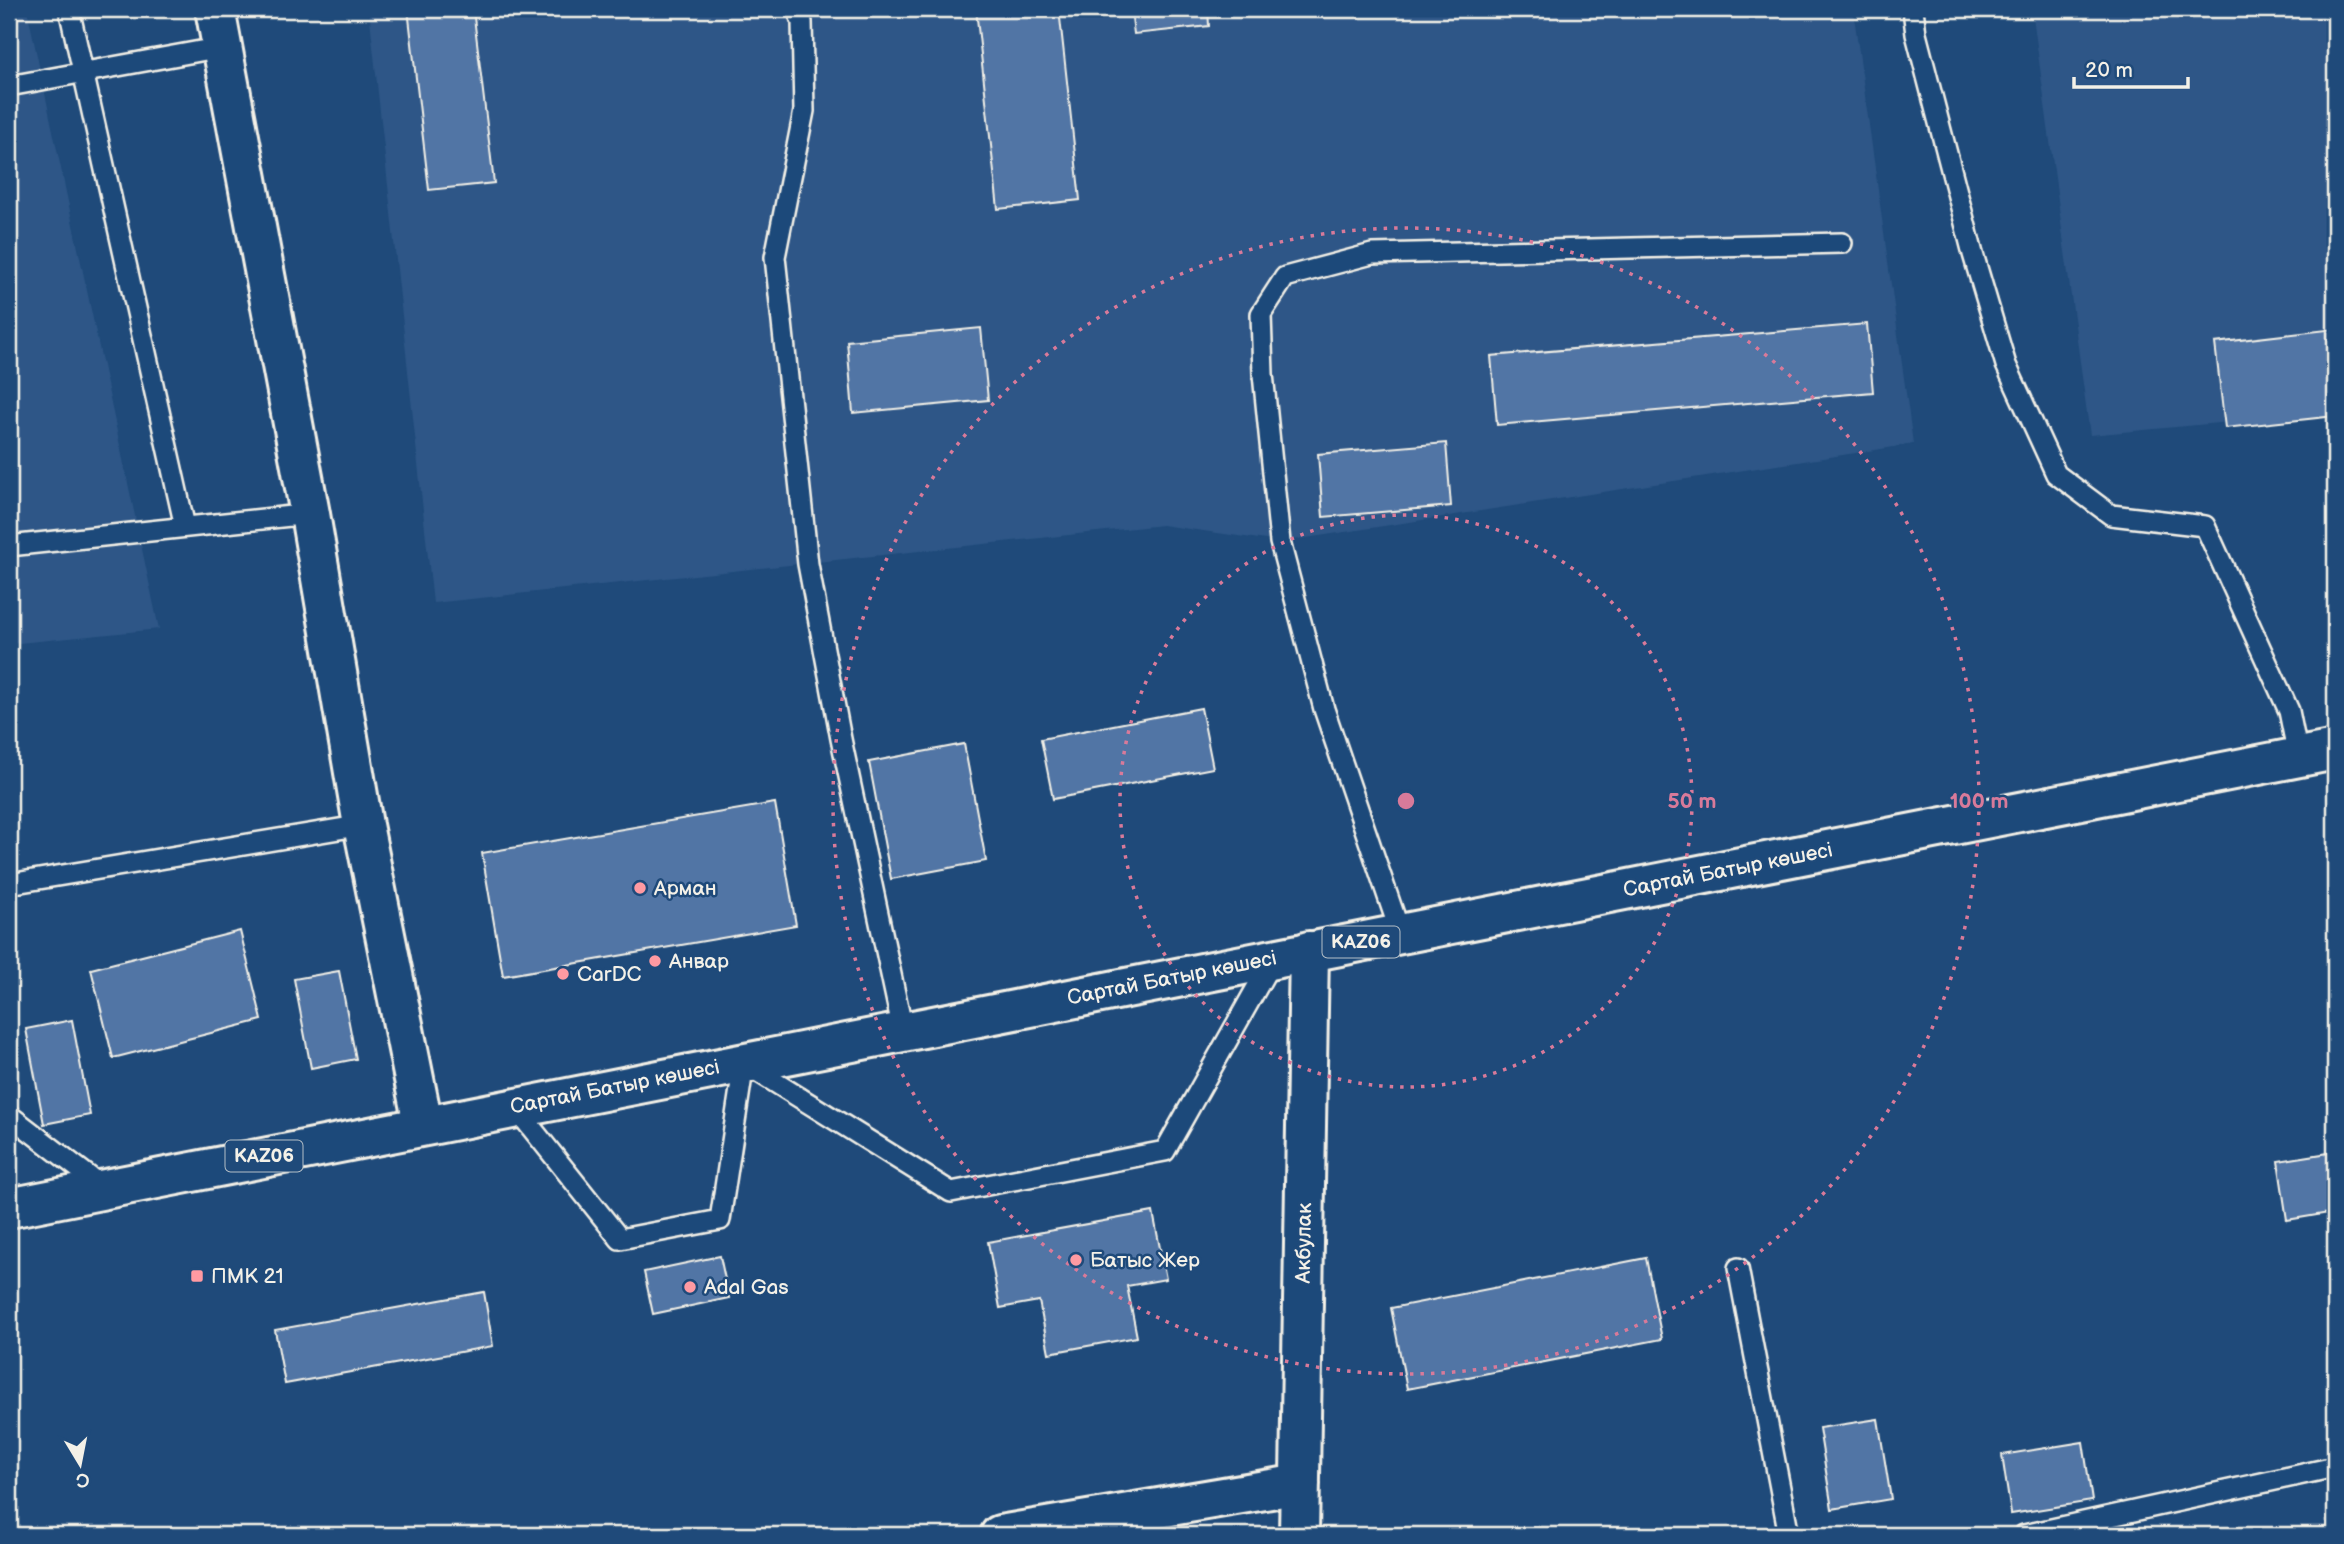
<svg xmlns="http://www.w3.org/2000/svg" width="2344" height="1544" font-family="'Balsamiq Sans',sans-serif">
<rect width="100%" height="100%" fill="#1f4a7a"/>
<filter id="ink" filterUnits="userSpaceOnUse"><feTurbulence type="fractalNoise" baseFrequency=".0143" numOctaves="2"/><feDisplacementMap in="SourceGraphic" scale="14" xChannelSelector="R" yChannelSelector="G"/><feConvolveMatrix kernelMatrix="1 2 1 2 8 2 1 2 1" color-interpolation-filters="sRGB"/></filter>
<g filter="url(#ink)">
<path fill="#2e5787" d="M9,9h18l132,620 -150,15z
M369,9h1484l60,435 -633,98 -118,-17 -729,78z
M2032,9h303v403l-245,23z"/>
<path fill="#5175a5" stroke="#f4f1e8" stroke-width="2" d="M408,9h65l21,174 -65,7z
M976,9h83l21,191 -82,9z
M1131,9h77l1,17 -75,8z
M1867,324l6,68 -376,33 -6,-69z
M981,328l7,72 -135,13 -6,-72z
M2335,329v87l-110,12 -10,-85z
M1446,443l5,63 -128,11 -5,-63z
M1201,708l12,60 -160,31 -12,-60z
M964,744l22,117 -95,18 -22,-117z
M775,803l21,122 -293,51 -21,-123z
M240,931l22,89 -149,38 -22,-89z
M339,971l17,88 -45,9 -17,-89z
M72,1020l18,95 -46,9 -18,-95z
M2335,1152v60l-48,8 -9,-59z
M1153,1212l13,67 -39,7 10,51 -88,16 -10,-52 -39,7 -12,-66z
M720,1256l9,42 -76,16 -9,-42z
M1646,1258l16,81 -255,50 -16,-81z
M484,1292l9,54 -208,38 -10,-54z
M1878,1419l13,80 -59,10 -13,-81z
M2083,1442l9,59 -81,13 -9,-59z"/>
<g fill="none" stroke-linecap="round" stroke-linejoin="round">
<defs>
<path id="lane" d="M69,9l116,518
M797,9l5,13 2,89 -29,146 33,307 33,175 62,292
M1913,9l3,25 57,220 33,111 50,109 55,41 94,11 84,185 9,45
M9,86l213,-39
M9,546l301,-32
M9,884l354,-59
M1401,935l-77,-226 -44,-167 -17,-168 -2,-60 24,-37 87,-23 470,-11
M514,1106l106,133 100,-19 24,-157 207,129 214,-41 108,-192
M9,1115l95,73
M1738,1268l51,267
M2024,1535l311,-68"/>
<path id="street" d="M215,9l95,505 53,311 60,299
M1000,1535l300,-51
M1299,1535l10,-584"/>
<path id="highway" d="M9,1208l2326,-458"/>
</defs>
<use href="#lane" stroke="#f4f1e8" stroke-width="24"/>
<use href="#street" stroke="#f4f1e8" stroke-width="44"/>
<use href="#highway" stroke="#f4f1e8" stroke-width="44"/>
<use href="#lane" stroke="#1f4a7a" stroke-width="19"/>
<use href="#street" stroke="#1f4a7a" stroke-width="38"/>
<use href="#highway" stroke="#1f4a7a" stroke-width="38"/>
</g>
</g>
<g fill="none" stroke="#d87a9a" stroke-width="3.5" stroke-dasharray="3.5 7">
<circle cx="1406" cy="801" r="286"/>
<circle cx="1406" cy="801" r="573"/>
</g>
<g fill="#ff9aa2" stroke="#1f4a7a" stroke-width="2.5">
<circle cx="640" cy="888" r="7"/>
<circle cx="655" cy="961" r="7"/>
<circle cx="563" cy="974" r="7"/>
<circle cx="1076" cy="1260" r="7"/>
<rect x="190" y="1269" width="14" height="14" rx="3.5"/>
<circle cx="690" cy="1287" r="7"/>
</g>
<g text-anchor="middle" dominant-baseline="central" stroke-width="5" stroke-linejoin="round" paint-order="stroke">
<g fill="#1f4a7a" stroke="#b4bfc7" stroke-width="2">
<rect x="1322.5" y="926.5" width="77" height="31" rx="5"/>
<rect x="225.5" y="1140.5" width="77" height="31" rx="5"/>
</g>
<g font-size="19" font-weight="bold" fill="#f4f1e8">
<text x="1361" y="942">KАZ06</text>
<text x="264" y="1156">KАZ06</text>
</g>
<g font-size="21" fill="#f4f1e8" stroke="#1f4a7a">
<text transform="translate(1728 870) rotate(-11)">Сартай Батыр көшесі</text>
<text transform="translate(1172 978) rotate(-11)">Сартай Батыр көшесі</text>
<text transform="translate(615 1087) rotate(-11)">Сартай Батыр көшесі</text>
<text transform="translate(1304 1243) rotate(-89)">Акбулак</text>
</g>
<g font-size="21" fill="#f4f1e8" stroke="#1f4a7a" text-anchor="start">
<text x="654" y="888">Арман</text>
<text x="669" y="961">Анвар</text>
<text x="577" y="974">CarDC</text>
<text x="1090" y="1260">Батыс Жер</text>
<text x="211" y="1276">ПМК 21</text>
<text x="704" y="1287">Adal Gas</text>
</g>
</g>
<circle cx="1406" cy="801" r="10" fill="#d87a9a" stroke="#1f4a7a" stroke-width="3.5"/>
<g font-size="21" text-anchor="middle" font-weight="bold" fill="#d87a9a" stroke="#1f4a7a" stroke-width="5" stroke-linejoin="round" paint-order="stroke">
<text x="1692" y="808">50 m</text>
<text x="1979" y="808">100 m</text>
</g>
<rect width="2344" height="1544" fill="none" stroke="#1f4a7a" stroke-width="35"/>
<rect x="18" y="18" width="2309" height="1509" fill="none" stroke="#f4f1e8" stroke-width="2.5" filter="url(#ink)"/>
<g transform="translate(80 1464) rotate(170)" stroke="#1f4a7a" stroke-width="5" paint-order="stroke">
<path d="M0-5L12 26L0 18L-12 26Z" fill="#f4f1e8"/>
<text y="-10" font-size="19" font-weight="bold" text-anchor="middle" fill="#f4f1e8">С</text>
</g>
<path d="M2074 77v10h114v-10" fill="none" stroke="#f4f1e8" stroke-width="3.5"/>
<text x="2085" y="77" font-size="21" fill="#f4f1e8" stroke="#1f4a7a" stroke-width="5" paint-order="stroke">20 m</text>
</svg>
